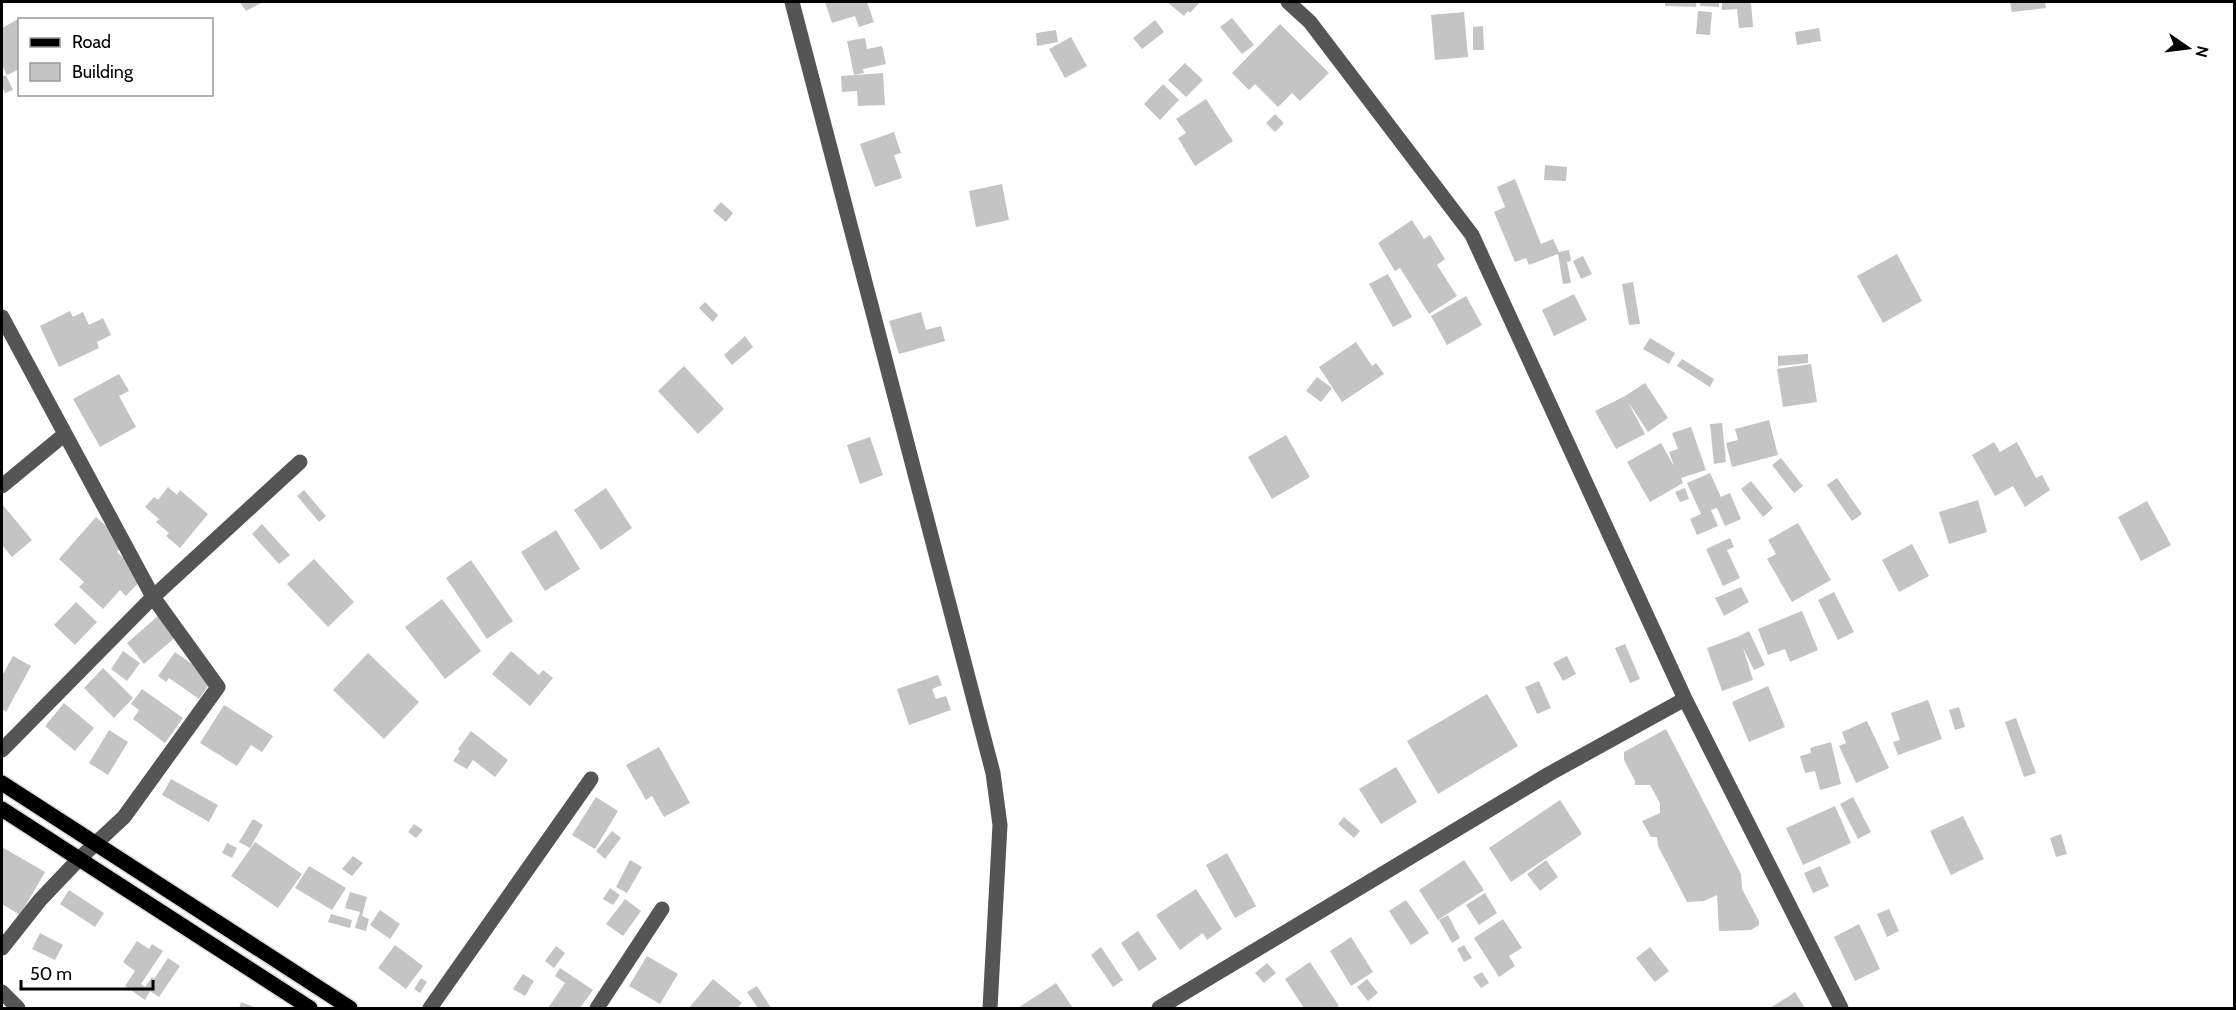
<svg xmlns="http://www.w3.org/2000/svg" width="2236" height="1010" viewBox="0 0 2236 1010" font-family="Cabin,sans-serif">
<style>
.building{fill:#c4c4c4}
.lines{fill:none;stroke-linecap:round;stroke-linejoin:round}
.major-casing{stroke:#dbdbdb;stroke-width:18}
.minor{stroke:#555;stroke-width:15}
.major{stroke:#000;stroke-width:15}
</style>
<rect width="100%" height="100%" fill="#fff"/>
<path class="building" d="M240 2H263L246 11Z
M825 2H867L874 22 859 27 855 16 832 23Z
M1167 2H1200L1190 13 1188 11 1184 16Z
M1665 2H1697L1696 7 1665 6Z
M1700 2H1719V7L1700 6Z
M1722 2H1751L1753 27 1739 28 1737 9 1722 10Z
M2010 2H2045L2046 8 2012 12Z
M1698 11 1712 12 1710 35 1696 34Z
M1464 12 1468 57 1435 60 1431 15Z
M20 18V69L7 75 2 65V28Z
M1232 18 1254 45 1242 54 1220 27Z
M1155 20 1164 32 1142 49 1133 38Z
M1280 24 1329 73 1300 101 1292 93 1278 107 1255 84 1249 90 1232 73Z
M1483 26 1484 50H1473V27Z
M1819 28 1821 41 1797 45 1795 32Z
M1056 30 1058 42 1037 46 1036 33Z
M1071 37 1087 66 1065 78 1049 49Z
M865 38 867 49 882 46 886 64 863 69 864 73 854 75 847 41Z
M1185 63 1203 80 1186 97 1168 80Z
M883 73 885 105 858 106 857 91 842 92 841 76Z
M6 75 13 90 5 93 2 86V77Z
M1163 84 1179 100 1160 120 1144 104Z
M1206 99 1233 141 1195 166 1178 138 1186 133 1176 119Z
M1275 114 1284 123 1275 132 1266 123Z
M894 132 901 153 894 155 902 178 875 187 860 144Z
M1545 165 1567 167 1566 181 1544 180Z
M1515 179 1541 244 1553 239 1559 252 1569 250 1571 261 1567 262 1571 283 1563 284 1558 254 1529 265 1526 258 1515 262 1494 212 1505 207 1497 187Z
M1002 184 1009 220 976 227 969 191Z
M721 202 733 213 726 222 713 211Z
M1412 220 1424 239 1430 235 1445 259 1437 265 1457 296 1429 314 1400 268 1395 271 1378 243Z
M1897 254 1922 301 1883 323 1857 276Z
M1583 256 1592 274 1581 279 1573 261Z
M1388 274 1412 317 1393 327 1369 284Z
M1633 282 1640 324 1629 325 1622 284Z
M1574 294 1587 320 1554 336 1542 310Z
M1466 296 1482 325 1447 345 1431 316Z
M705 302 718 315 713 322 699 308Z
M70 311 73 317 83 312 89 325 103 318 111 335 97 342 99 348 59 367 40 326Z
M921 312 926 330 941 326 945 341 899 354 889 321Z
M745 336 753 347 732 365 724 355Z
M1650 338 1675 353 1669 364 1643 349Z
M1356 342 1372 366 1376 363 1384 374 1342 402 1319 367Z
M1808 354V363L1778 366V356Z
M1682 359 1714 379 1710 387 1677 366Z
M1811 364 1817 402 1783 407 1777 369Z
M684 366 724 409 698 434 658 391Z
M119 374 129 391 119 396 136 427 100 447 73 399Z
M1317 377 1332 388 1321 402 1306 391Z
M1645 383 1668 418 1648 432 1628 402 1645 434 1616 449 1595 411 1625 396Z
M1769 420 1778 455 1732 467 1726 443 1738 440 1735 429Z
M1722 423 1726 462 1714 464 1710 424Z
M1691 427 1706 470 1681 478 1683 483 1650 502 1627 462 1661 443 1674 466 1669 452 1678 449 1672 433Z
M1286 435 1310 477 1272 499 1248 457Z
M870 437 883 475 860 484 847 445Z
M1994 442 2000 452 2017 442 2036 478 2042 475 2050 490 2025 507 2013 486 1995 496 1972 455Z
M1781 458 1803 486 1794 493 1772 465Z
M1710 473 1721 497 1730 493 1741 519 1725 526 1717 508 1711 510 1718 526 1697 535 1690 519 1701 514 1687 483Z
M1837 478 1862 514 1852 521 1827 485Z
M1751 481 1773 508 1763 517 1741 489Z
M168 487 177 495 180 490 208 514 180 548 166 536 169 533 156 522 159 519 145 507 154 497 158 500Z
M606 488 632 528 601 550 574 510Z
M1685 488 1689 499 1680 502 1675 492Z
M304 490 326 516 319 522 297 496Z
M1978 500 1987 532 1949 544 1939 512Z
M2147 501 2171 545 2141 561 2118 517Z
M2 504 32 540 12 557 2 545Z
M96 517 125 543 117 552 144 577 126 596 120 590 103 609 79 587 84 582 59 559Z
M1798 523 1831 580 1792 602 1767 559 1776 554 1768 540Z
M262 524 290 555 279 564 252 534Z
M556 530 580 569 545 591 521 552Z
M1730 538 1734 547 1727 550 1740 578 1723 586 1706 549Z
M1912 544 1929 576 1899 592 1882 560Z
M314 559 354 602 328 627 287 584Z
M471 560 513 621 487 639 446 578Z
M1741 587 1749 602 1724 616 1715 598Z
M1834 592 1854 632 1838 640 1818 600Z
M442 599 481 651 445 679 405 627Z
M76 602 97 622 75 645 54 625Z
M1802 611 1818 650 1790 662 1785 649 1768 655 1758 629Z
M159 615 177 636 144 664 127 643Z
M1749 631 1765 665 1754 670 1743 648 1753 680 1722 691 1707 648 1737 637Z
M1625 644 1640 679 1630 683 1615 648Z
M123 651 140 663 127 681 111 669Z
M511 651 539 675 543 670 553 678 530 706 492 674Z
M175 652 213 679 199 699 169 678 166 682 158 676Z
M368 653 419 702 384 739 333 690Z
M13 656 31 666 6 712 2 709V673L3 674Z
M1567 656 1576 674 1563 681 1553 663Z
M103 668 133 698 114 718 84 688Z
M938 675 942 685 932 689 936 699 946 696 951 710 909 725 897 689Z
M1539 681 1551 708 1537 714 1525 687Z
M1768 686 1785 727 1749 742 1732 702Z
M142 689 183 718 165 743 133 719 139 710 131 704Z
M1487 694 1518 746 1438 794 1407 741Z
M1928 700 1942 739 1898 755 1893 742 1900 740 1891 713Z
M64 703 94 728 75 751 45 726Z
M224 705 273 736 262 752 251 745 237 766 200 743Z
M1959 707 1965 727 1955 730 1949 710Z
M2016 718 2036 773 2024 777 2005 722Z
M1867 721 1889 768 1856 783 1839 746 1846 743 1842 732Z
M1666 729 1741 874 1742 889 1759 921V925L1751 930 1719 931 1717 895 1704 901 1687 902 1658 846 1657 837H1651L1642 821 1660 813V803L1650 785H1635V781L1624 760V752Z
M109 730 128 742 108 775 89 763Z
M471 731 508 760 495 777 473 760 467 769 453 761 460 751 458 749Z
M1831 742 1841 784 1820 790 1815 771 1805 773 1800 756 1811 753 1810 748Z
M659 747 690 803 664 817 652 796 646 800 626 765Z
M1396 767 1417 802 1381 824 1359 789Z
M171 779 218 805 209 822 162 795Z
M596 797 618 811 595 849 572 835Z
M1853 797 1871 832 1858 839 1840 804Z
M1560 800 1582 834 1511 882 1489 848Z
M1835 806 1851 843 1803 865 1786 828Z
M1963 816 1984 859 1951 875 1930 831Z
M1344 817 1360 831 1354 838 1338 824Z
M253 819 263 825 250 848 239 842Z
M414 824 423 830 416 838 408 832Z
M612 831 621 838 605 859 596 851Z
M2061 834 2067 854 2056 857 2050 838Z
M255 842 302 874 278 908 231 876Z
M227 843 237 848 232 858 222 853Z
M2 847 45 872 20 915 2 904Z
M1227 853 1256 906 1235 918 1206 865Z
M353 856 363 863 352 876 342 869Z
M630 860 642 867 627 893 616 887Z
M1464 860 1484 890 1438 920 1419 890Z
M1546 860 1558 877 1540 891 1527 874Z
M309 866 346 888 332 910 295 888Z
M1820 866 1829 886 1813 893 1804 873Z
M610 888 620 895 613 905 603 899Z
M1196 889 1222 929 1207 940 1203 933 1180 950 1156 915Z
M69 890 104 913 95 927 60 904Z
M350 892 367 897 362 916 369 919 366 931 355 928 360 912 345 908Z
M1485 893 1497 913 1479 925 1466 905Z
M625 899 641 911 623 936 606 924Z
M1406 900 1429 933 1411 945 1389 911Z
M1889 909 1899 931 1887 937 1877 914Z
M380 910 400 924 390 939 370 925Z
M331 914 352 920 350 928 328 922Z
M1448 915 1460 938 1452 943 1439 920Z
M1503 919 1522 948 1509 956 1515 966 1499 977 1474 938Z
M1859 924 1880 969 1855 981 1834 937Z
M1138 931 1157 959 1139 971 1121 943Z
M40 933 63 945 55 960 32 949Z
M1351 937 1373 972 1351 986 1330 951Z
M137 941 149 949 152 944 163 951 141 984 145 987 152 977 154 979 168 958 180 966 159 997 150 991 145 1000 125 986 135 971 123 962Z
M395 945 423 966 406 989 378 968Z
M1464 945 1472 958 1464 962 1457 949Z
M556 946 565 953 554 968 545 961Z
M1101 947 1123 980 1113 987 1091 955Z
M1650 947 1669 971 1655 982 1636 958Z
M647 956 678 974 660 1004 629 986Z
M1310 962 1339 1006 1335 1008H1304L1285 979Z
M1267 963 1276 973 1264 983 1255 973Z
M560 968 593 990 580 1008H548L565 983 555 976Z
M1482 972 1489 983 1481 988 1473 977Z
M523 974 534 981 525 996 513 989Z
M421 978 427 982 420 993 414 989Z
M713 979 742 1003 737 1008H689Z
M1367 979 1378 993 1368 1001 1357 987Z
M1056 983 1073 1008H1018Z
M757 986 771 1008H758L747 992Z
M1795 992 1805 1008H1770Z
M241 1002 257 1008H239Z"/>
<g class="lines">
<defs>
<path id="major" d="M2 783 350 1008
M2 809 310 1008"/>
</defs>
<use href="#major" class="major-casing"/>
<path class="minor" d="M792 2 993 773 1000 825 990 1008
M1288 2 1310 22 1472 235 1685 699 1841 1008
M2 317 153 597 218 687 124 817 79 859 40 900 2 948
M2 486 65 434
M2 750 153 597 300 462
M2 992 18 1008
M430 1008 591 779
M597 1008 662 909
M1159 1008 1549 774 1685 699"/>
<use href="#major" class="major"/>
</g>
<rect width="2236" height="1010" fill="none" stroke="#000000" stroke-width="6"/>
<rect x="18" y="18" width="195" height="78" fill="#ffffff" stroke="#999999" stroke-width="1.5"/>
<rect x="30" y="38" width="30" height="9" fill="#000000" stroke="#999999" stroke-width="1.5"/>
<text x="72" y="48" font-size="18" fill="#000000">Road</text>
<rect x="30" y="63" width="30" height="18" fill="#c4c4c4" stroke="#999999" stroke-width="1.5"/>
<text x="72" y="78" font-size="18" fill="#000000">Building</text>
<g transform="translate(2188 48) rotate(104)" stroke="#ffffff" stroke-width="4.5" paint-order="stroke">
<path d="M0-4.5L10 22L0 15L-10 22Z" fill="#000000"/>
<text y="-9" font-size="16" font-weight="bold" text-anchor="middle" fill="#000000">N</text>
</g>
<path d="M21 980v9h132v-9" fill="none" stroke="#000000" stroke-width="3"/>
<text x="30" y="980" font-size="18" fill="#000000" stroke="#ffffff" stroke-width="4.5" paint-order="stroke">50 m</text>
</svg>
